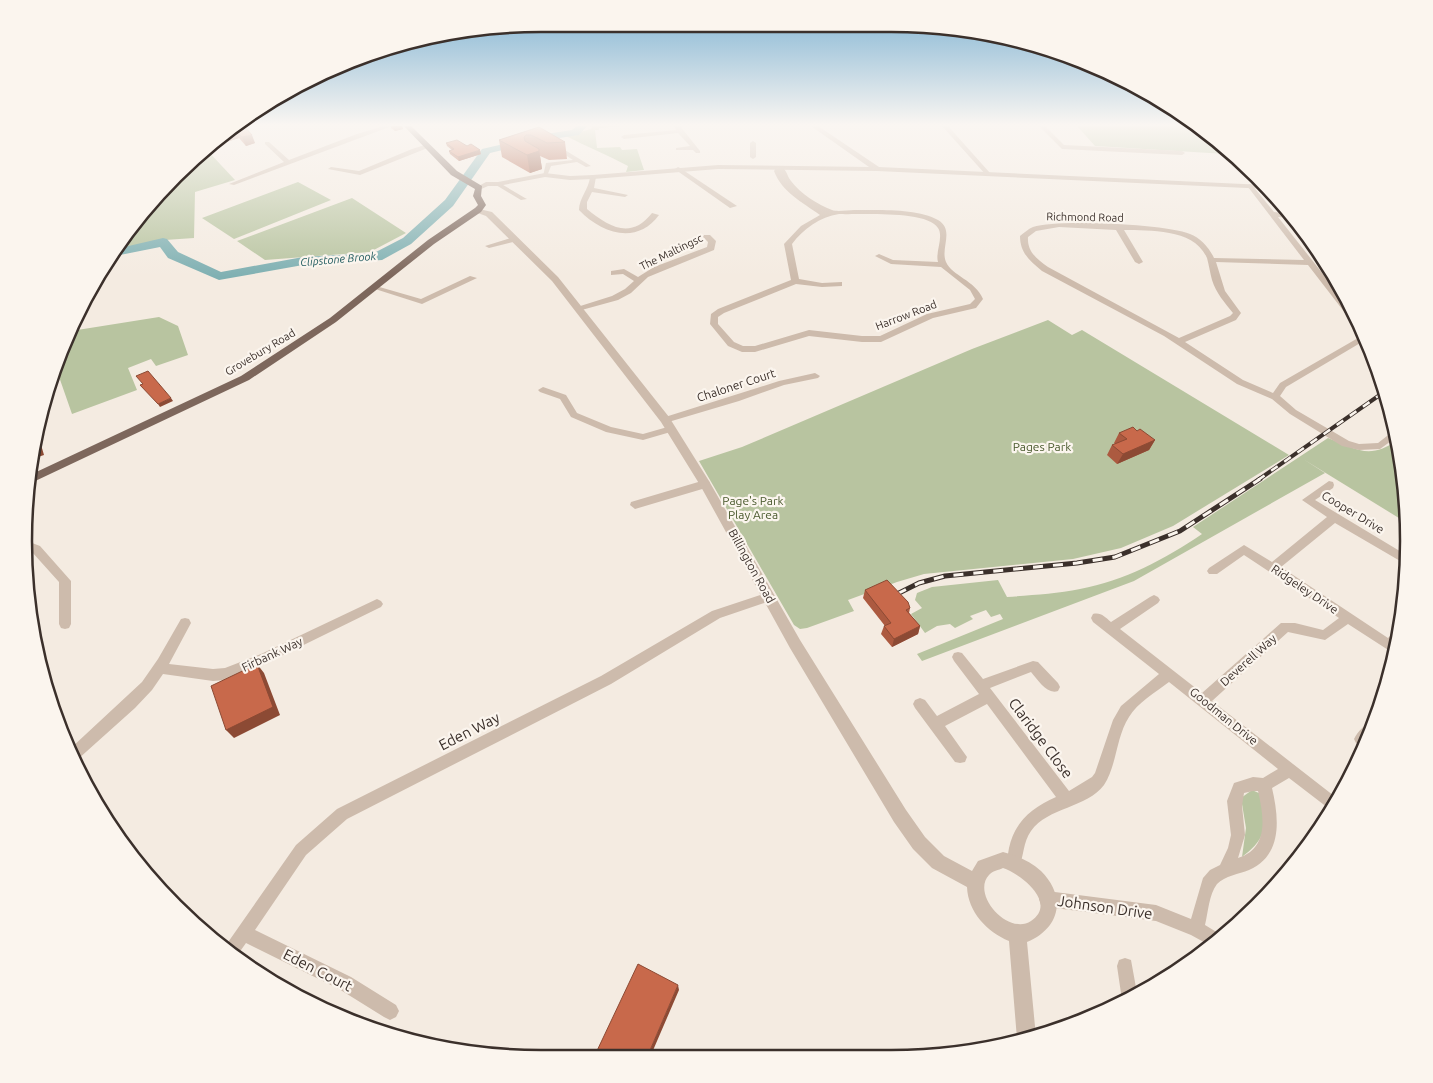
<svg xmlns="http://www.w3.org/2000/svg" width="1433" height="1083" viewBox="0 0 1433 1083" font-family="Ubuntu,sans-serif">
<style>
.green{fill:#b8c4a0}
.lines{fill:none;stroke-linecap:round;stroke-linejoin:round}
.river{fill:#7fb0b2;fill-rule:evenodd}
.minor{fill:#cdbbac;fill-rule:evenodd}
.tertiary{fill:#cdbbac;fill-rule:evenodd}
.primary{fill:#7d675c;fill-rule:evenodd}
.rail-far1-casing{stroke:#3b302b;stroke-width:4}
.rail-casing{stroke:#3b302b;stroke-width:5}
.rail-far1{stroke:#fbf5ee;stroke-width:2.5;stroke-dasharray:8;stroke-linecap:butt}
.rail{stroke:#fbf5ee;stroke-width:3;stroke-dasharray:10;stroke-linecap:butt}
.wall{fill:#ac5a40}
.shaded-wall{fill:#8c4a34}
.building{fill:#c8694b;stroke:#8c4a34}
.labels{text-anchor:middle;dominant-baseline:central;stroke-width:4.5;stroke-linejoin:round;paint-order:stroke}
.far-street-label{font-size:11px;fill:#3b302b;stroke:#fbf5ee}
.far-water-label{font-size:11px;font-style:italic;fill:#1f5a5e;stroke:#fbf5ee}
.street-label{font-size:12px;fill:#3b302b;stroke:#fbf5ee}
.park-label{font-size:12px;fill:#4a5a2e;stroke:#fbf5ee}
.near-street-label{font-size:15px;fill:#3b302b;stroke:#fbf5ee}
.rim{fill:none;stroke:#3b302b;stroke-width:2.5}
</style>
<rect width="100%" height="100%" fill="#f4ebe1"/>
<path class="green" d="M593 126H620L599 128V130H595L597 148 620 147 622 150 637 149 644 170 626 172 628 166C608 155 587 147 566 136L591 129Z
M1077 126H1199L1231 152 1226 154 1095 146Z
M206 149 235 180 195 192 194 238 165 240 119 250 152 200Z
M298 182 331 200 234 239 202 218Z
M352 198 406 233 370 252 265 260 237 241Z
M159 317 178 326 188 355 156 366 151 359 128 368 137 390 72 414 57 371 71 331Z
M1048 320 1072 335 1082 330 1289 455 1173 526 1121 548 1073 559 924 574 897 582 848 600 854 611 807 628 800 629 794 625 699 461 742 447 972 349Z
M1328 438C1358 450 1370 460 1399 439L1407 523 1303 459 1325 473 1134 581 922 661 917 654 1003 619 1000 614 991 617 986 610 970 616 973 619 955 628 950 624 937 626 925 633 911 614 922 608 915 600 917 593 932 587 998 580 1007 597C1031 595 1056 594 1080 589 1124 581 1165 559 1202 534L1193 527Z
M1252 790 1261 794C1264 826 1270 836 1242 857L1246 828 1241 798Z"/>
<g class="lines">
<path class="river" d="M577 126H587L579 135 546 140 490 153 453 206 411 244 382 260 303 265 219 280 168 258 160 247 115 256 120 248 163 238 167 239 178 252 221 272 303 257 374 253 403 238 445 200 482 149 546 134 572 130Z"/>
<path class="minor" d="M384 126H392L234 185 229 184 284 162 265 144V142H269L289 160 357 134Z
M674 126H680L700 151V153H696L693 150H676V148L690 146 678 133 624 139 621 137 624 135 676 130Z
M942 126H948L990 173V175H986Z
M1039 126H1045L1064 145 1182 151 1185 153 1182 155 1062 149Z
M753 141 756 143V157L753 159 750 157V143Z
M428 144 430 145V147L360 175 328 169 331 167 359 171 412 149Z
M555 144 591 166 586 167 577 162 551 166 547 176H543L546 163 573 160 553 147V145Z
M678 167 680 168 737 206 730 208 676 170 675 169Z
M777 167C787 166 786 175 791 181 800 193 818 205 832 210 837 212 848 210 854 210 878 210 917 208 938 220 955 230 940 248 946 262 952 276 975 280 983 299L976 308 933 318 881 342H862L809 336 755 352H742L728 346 710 324 711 314 718 309 791 280 784 244 801 226 820 215C802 202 782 192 774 171ZM839 214C859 215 927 210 938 228 944 237 935 252 938 262L893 260 879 254 875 256 891 264 941 267 970 290 975 299 970 304 927 314 880 336H862L809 330 755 346H743L734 342 718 324V317L724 313 796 284 822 287 842 286V282L822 283 799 279 792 244C803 229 820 217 839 214Z
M593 175 596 177 594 188 628 195 625 197 592 192 587 202V209C609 227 631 240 652 213L659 215C637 245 602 234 579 210 579 198 589 189 590 177Z
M498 182 525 198 527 199 521 200 496 185V183Z
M1250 184 1252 185 1274 212 1289 214 1292 218 1278 217 1353 312 1363 331H1359L1308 265 1216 262 1225 291 1241 313 1236 320 1185 342 1243 380 1273 393 1280 383 1365 334 1367 339 1286 387 1280 396 1296 410 1349 441 1359 444 1378 443 1396 429 1398 436 1380 449 1359 450 1342 446 1290 414 1272 399 1237 384 1164 336 1042 271C1030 261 1020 253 1020 236 1024 233 1028 229 1033 227 1057 219 1165 224 1190 234 1200 237 1210 249 1214 258L1304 260 1248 187V185ZM1059 227 1116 230 1135 262 1139 264 1143 262 1124 230C1150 231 1194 228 1207 258 1209 265 1210 273 1212 280 1216 293 1225 303 1233 313L1230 316 1179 338 1048 267C1037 259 1027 252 1028 237L1036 231Z
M704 235H710L716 241 714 250 648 277 631 293 618 300 578 311 574 308 612 296 625 289 634 281 623 274 611 275V271L624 269 638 277 654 267 707 247 708 242 703 237Z
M514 237H517V241L489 248 485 246Z
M470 276 477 278 422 304 372 288 376 286 421 299Z
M815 373 820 376 818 378 784 385 739 401 665 423 660 420 662 418 779 381Z
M543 387 566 395 577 413 611 427 643 434 671 426 676 429 674 431 643 440 606 432 571 417 560 399 540 392 538 390Z
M705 480 709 481 710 484 709 487 635 509 630 505 631 502Z
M1329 481 1333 482 1334 485 1333 488 1315 500 1408 556 1407 565 1335 523 1281 567 1388 638 1396 630 1401 629 1396 655 1348 624 1325 640 1288 632 1212 701 1338 799 1332 811 1289 778 1272 788C1279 818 1283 855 1249 870 1239 874 1225 876 1217 884 1209 894 1208 913 1205 925L1223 936 1211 946 1191 935 1156 921 1047 907 1041 905 1039 899 1041 893 1047 891 1156 905 1191 919 1203 878 1210 870 1220 865 1228 848 1231 835 1227 801 1234 783 1253 777 1263 778 1278 769 1169 682C1156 692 1137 703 1129 717 1116 737 1117 765 1104 785 1087 808 1048 807 1031 831 1023 842 1024 856 1019 867L1014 870 1009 867C1006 861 1008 855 1009 848 1015 821 1032 808 1056 797L987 704 945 726 967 757 965 762 960 763 955 762 915 708 913 704 915 700 920 698 925 700 937 716 979 694 954 661 952 657 954 653 958 652 962 653 983 679 1033 661 1038 662 1058 683 1060 687 1058 691C1047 695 1038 680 1031 672L990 688 1069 791 1092 777 1095 773 1113 720 1121 706 1159 674 1093 622 1091 618 1093 614C1101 612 1105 617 1111 622L1150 597 1154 595 1158 597 1160 600 1158 603 1120 629 1202 693 1281 623H1295L1323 630 1339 618 1244 555 1217 574H1209L1207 571 1209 568 1244 545 1272 562 1327 517 1302 500ZM1253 791H1258C1264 817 1269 848 1238 858L1245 835 1242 806 1244 793Z
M27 541 40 546 71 581V624L69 628 65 629 61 628 59 624V582L32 552 27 550Z
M769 592 773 594 775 597 773 600 720 618 611 684 347 819 306 855 255 930 351 977 396 1005 399 1011 396 1017 390 1020 384 1017 339 989 246 943 236 957 224 948 296 845 337 809 601 676 712 611Z
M377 599 381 601 383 604 381 607 269 662 226 680 213 681 163 674 152 690 135 708 77 760 71 748 142 682 158 659 181 619 185 618 189 619 191 623 169 664 213 669 225 668 261 654Z
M1374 720H1376L1370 739 1361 745 1356 743 1354 739C1358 731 1366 723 1374 720Z
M1125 958 1131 960 1137 993 1122 1000 1117 966 1119 960Z"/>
<path class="tertiary" d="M811 126H818L879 167 1265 185 1269 189 877 171 718 169 593 179 570 180 545 177 498 186H488L479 190 475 188 486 182H498L545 173 570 176 593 175 718 165 869 167Z
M475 208 492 212 558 277 669 417 709 481 800 640 906 810 925 837 944 856 972 871 978 861 1003 852C1017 856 1030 861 1041 871 1067 897 1060 928 1027 942L1036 1037 1018 1041 1017 1039 1009 941C987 932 968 912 967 887L932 868 913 849 894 822 790 648 700 485 661 422 552 281 486 216 475 212ZM1003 868C1021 874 1058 903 1031 921 1008 936 971 894 989 875 992 871 999 870 1003 868Z"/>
<path class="primary" d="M404 126H411L457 171 482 186 481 196 486 205 481 212 434 244 336 322 249 380 31 483 32 474 241 376 330 318 428 240 475 208 478 205 473 196 475 189 451 175Z"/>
<defs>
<path id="rail-far1" d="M1258 480 1384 392"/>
<path id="rail" d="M897 594 919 583 945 576 1077 563 1115 557 1180 531 1260 479"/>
</defs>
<use href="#rail-far1" class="rail-far1-casing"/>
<use href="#rail" class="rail-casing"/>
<use href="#rail-far1" class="rail-far1"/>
<use href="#rail" class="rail"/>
</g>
<path class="wall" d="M234 126 255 143 246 146 239 138 223 143 218 138 226 131Z
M391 126H402L403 129 395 131 391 128Z
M539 127 565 142 567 159 549 160 540 156 542 169 530 173 502 157 499 140Z
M446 143 481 154 459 161 450 154 449 151 452 150 447 146Z
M1137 431 1155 440 1149 450 1117 464 1107 455 1112 445 1115 444 1114 443 1119 433Z
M865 590 910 608 909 613 920 626 918 634 892 647 881 634 884 626H885L863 598Z"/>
<path class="shaded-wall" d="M393 126H402L403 129 395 131Z
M235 130 239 138 223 143 220 136 224 133Z
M252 135 255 143 246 146 242 137Z
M539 149 542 169 530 173 527 155Z
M480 150 481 154 459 161 458 157Z
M171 398 173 401 160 407 158 404Z
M37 431 44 455 32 459 35 437Z
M1155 440 1149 450 1117 464 1123 454Z
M920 626 918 634 892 647 894 639Z
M257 664 264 673 280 715 234 738 226 730Z
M678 985 679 990 651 1055H648Z"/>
<path class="building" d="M234 126H244L252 135 242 137 235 130 224 133Z
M539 127 565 142 547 143 531 135H526L524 137 525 141 539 149V151L527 155 499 140Z
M457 140 467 146 471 144 480 150 458 157 449 151 454 149 446 143Z
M148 371 171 398 158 404 140 385 143 384 136 376Z
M1133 427 1137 431 1140 429 1155 440 1123 454 1112 445 1127 439 1119 433Z
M35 437 38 449 33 450 34 440Z
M887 580 908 602 910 608 906 610 920 626 894 639 884 626 891 623 865 590Z
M257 664 273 707 226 730 211 686Z
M638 964 678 985 648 1055H595Z"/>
<linearGradient id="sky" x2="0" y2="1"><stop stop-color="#7eb2d2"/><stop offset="0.45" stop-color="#faf6f2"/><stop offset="1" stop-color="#faf6f2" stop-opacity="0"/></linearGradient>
<rect width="1433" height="277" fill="url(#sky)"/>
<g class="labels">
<g class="far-street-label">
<text transform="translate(1085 217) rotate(1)">Richmond Road</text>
<text transform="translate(671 252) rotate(-26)">The Maltingsc</text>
<text transform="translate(906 315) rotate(-21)">Harrow Road</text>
<text transform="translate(260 352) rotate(-31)">Grovebury Road</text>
</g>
<g class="far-water-label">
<text transform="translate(338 259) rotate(-5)">Clipstone Brook</text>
</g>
<g class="street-label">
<text transform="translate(736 385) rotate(-18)">Chaloner Court</text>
<text transform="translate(1353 512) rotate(31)">Cooper Drive</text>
<text transform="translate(752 566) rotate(61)">Billington Road</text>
<text transform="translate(1305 589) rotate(34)">Ridgeley Drive</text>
<text transform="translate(272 654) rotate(-25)">Firbank Way</text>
<text transform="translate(1248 660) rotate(-42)">Deverell Way</text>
<text transform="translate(1224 716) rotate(39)">Goodman Drive</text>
</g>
<g class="park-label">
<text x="1042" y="446">Pages Park</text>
<text x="753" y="500">Page's Park<tspan x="753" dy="14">Play Area</tspan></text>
</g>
<g class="near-street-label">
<text transform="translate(469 731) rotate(-27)">Eden Way</text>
<text transform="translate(1041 738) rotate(53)">Claridge Close</text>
<text transform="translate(1105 907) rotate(8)">Johnson Drive</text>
<text transform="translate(318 970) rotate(27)">Eden Court</text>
</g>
</g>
<path d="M0 0H1433V1083H0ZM541 32H891A509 509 0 0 1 1400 541V541A509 509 0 0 1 891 1050H541A509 509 0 0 1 32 541V541A509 509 0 0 1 541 32Z" fill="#fbf5ee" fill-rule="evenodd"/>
<path class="rim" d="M541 32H891A509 509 0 0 1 1400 541V541A509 509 0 0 1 891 1050H541A509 509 0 0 1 32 541V541A509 509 0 0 1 541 32Z"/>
</svg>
